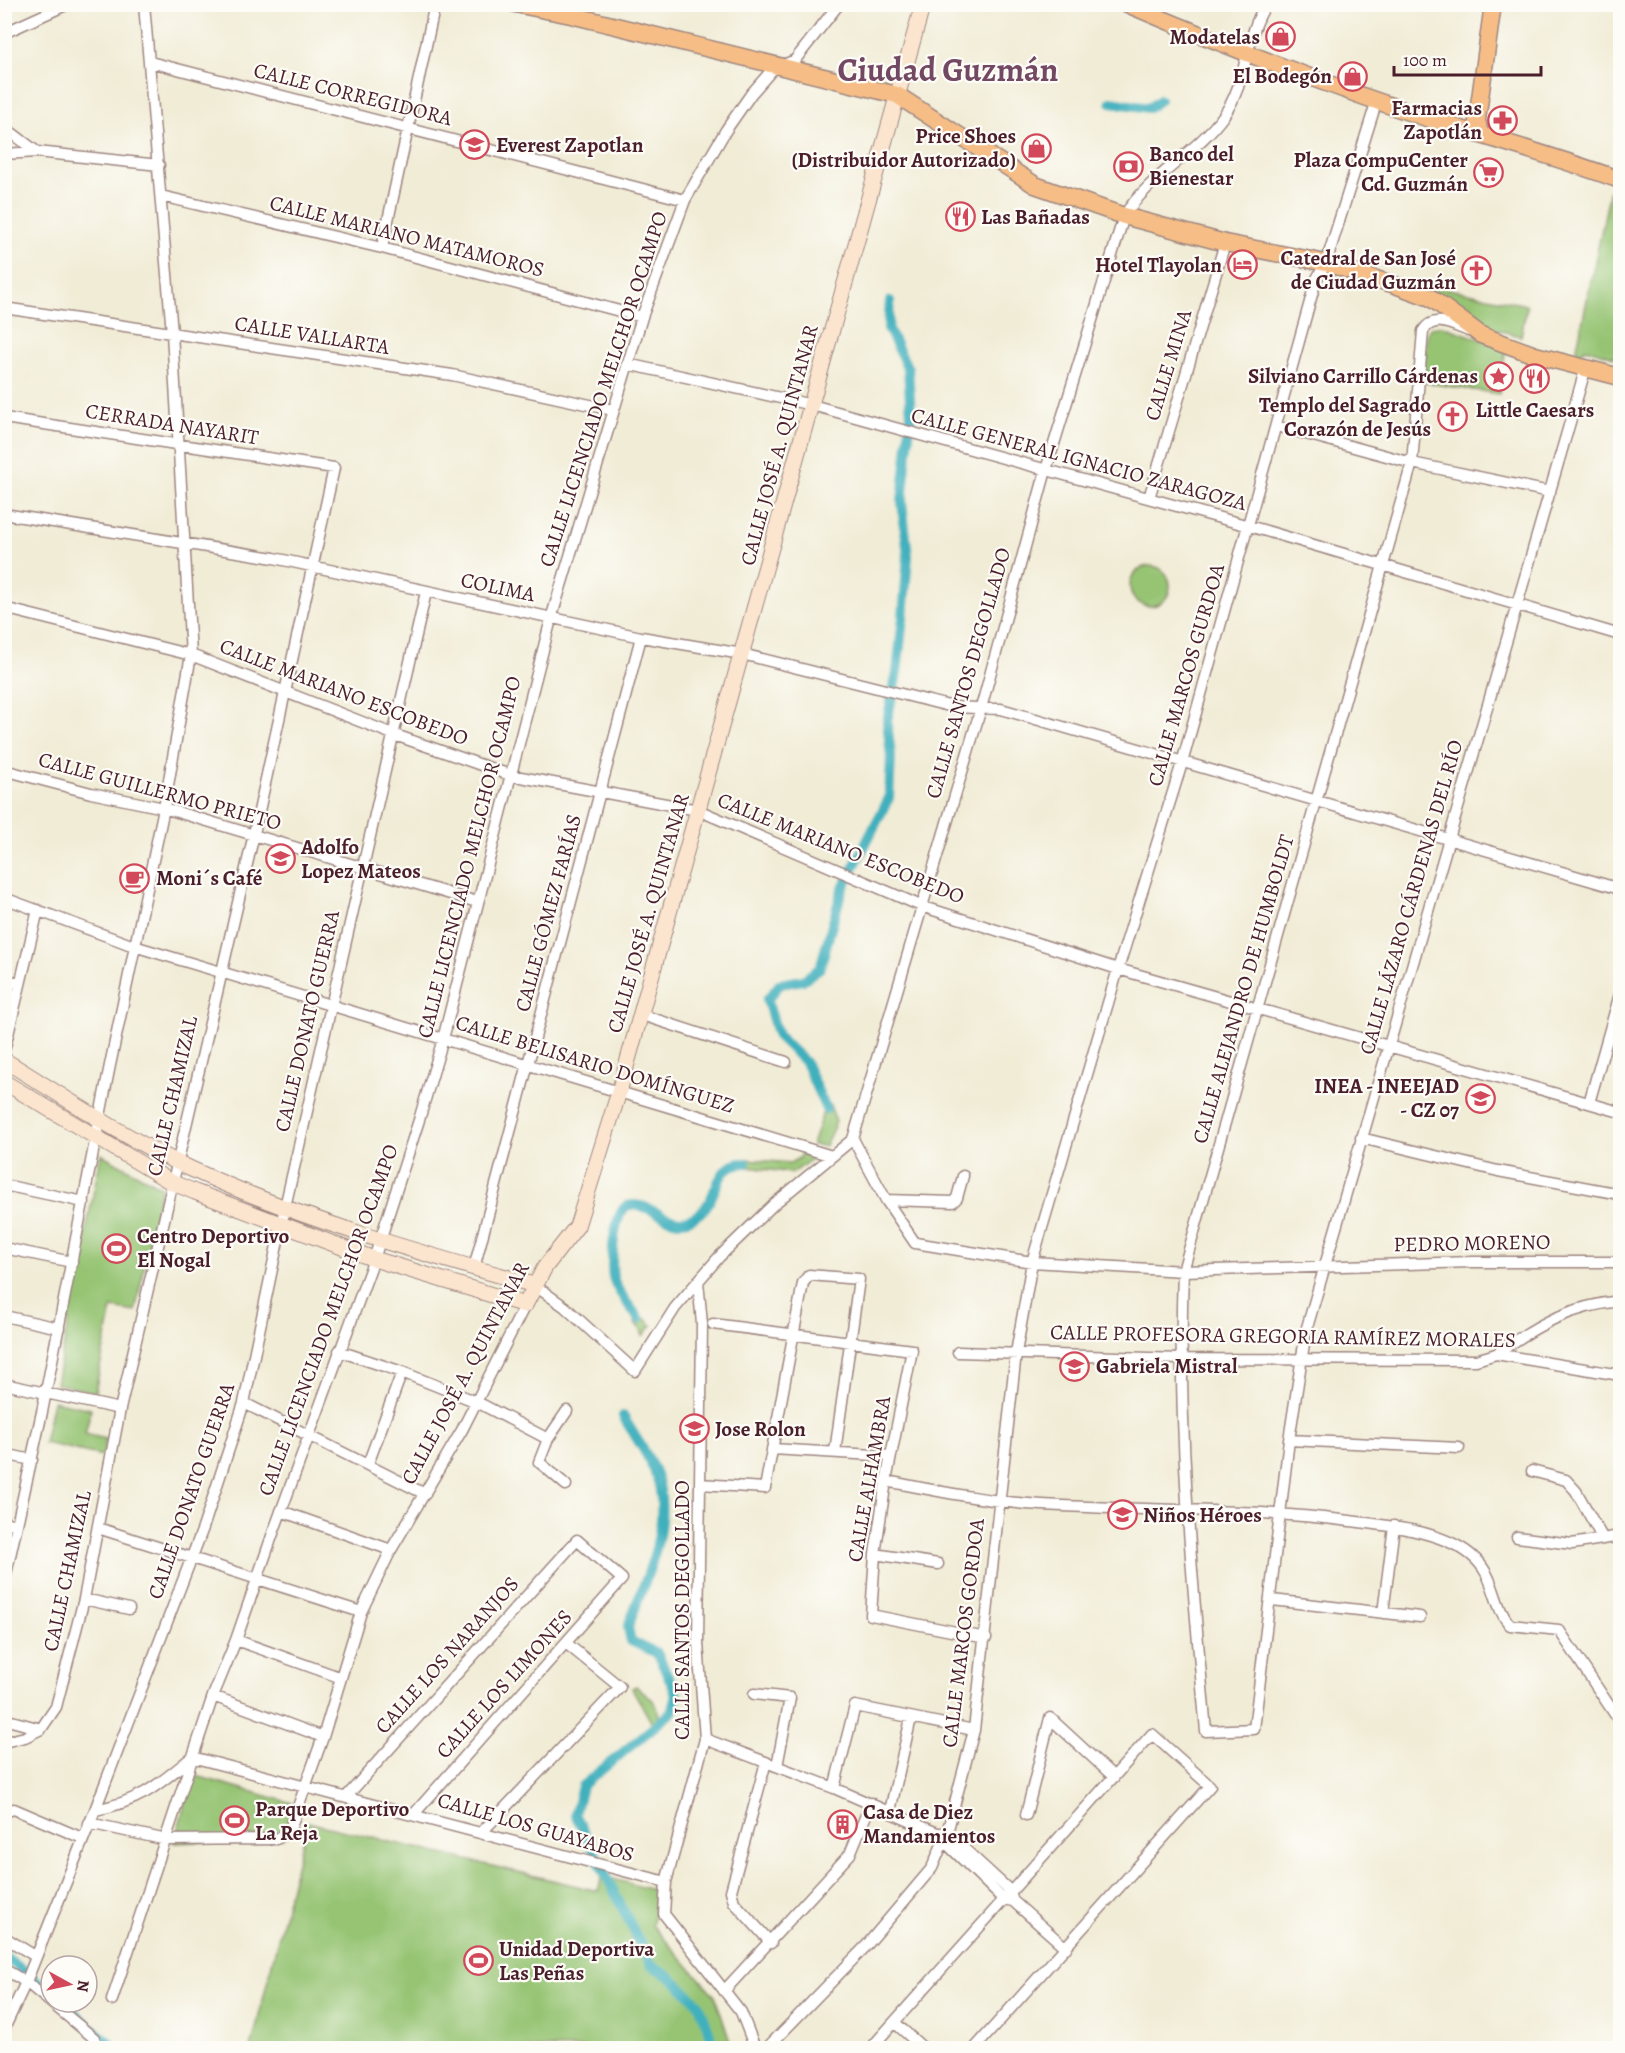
<svg xmlns="http://www.w3.org/2000/svg" width="1625" height="2053" viewBox="0 0 1625 2053" font-family="Alegreya,serif">
<style>
.green{fill:#96c473;stroke:#70724f;stroke-width:1.5}
.lines{fill:none;stroke-linecap:round;stroke-linejoin:round}
.canal{stroke:#41b0bd;stroke-width:10}
.street-casing{stroke:#9e8680;stroke-width:13}
.secondary-casing{stroke:#9e8680;stroke-width:17}
.primary-casing{stroke:#9e8680;stroke-width:19}
.street{stroke:#fff;stroke-width:10}
.secondary{stroke:#fbe5cf;stroke-width:15}
.primary{stroke:#f6be86;stroke-width:16}
.labels{text-anchor:middle;dominant-baseline:central;stroke-width:4.5;stroke-linejoin:round;paint-order:stroke}
.poi-label{font-size:21px;font-weight:bold;fill:#4a1f2b;stroke:#fdfcf7;text-anchor:start}
.street-label{font-size:21px;fill:#4a1f2b;stroke:#fdfcf7}
.town-label{font-size:33px;font-weight:bold;fill:#734862;stroke:#fdfcf7}
</style>
<rect width="100%" height="100%" fill="#fdfcf7"/>
<filter id="ink" filterUnits="userSpaceOnUse"><feTurbulence type="fractalNoise" baseFrequency=".0167" numOctaves="2"/><feDisplacementMap in="SourceGraphic" scale="12" xChannelSelector="R" yChannelSelector="G"/><feConvolveMatrix kernelMatrix="1 2 1 2 8 2 1 2 1" color-interpolation-filters="sRGB"/></filter>
<filter id="wash" filterUnits="userSpaceOnUse"><feTurbulence type="fractalNoise" baseFrequency=".008" numOctaves="4" result="noise"/><feDisplacementMap in="SourceGraphic" scale="24" xChannelSelector="R" yChannelSelector="G"/><feGaussianBlur stdDeviation="1.35" result="paint"/><feColorMatrix in="noise" values="0 0 0 0 0 0 0 0 0 0 0 0 0 0 0 0 0 1.4 0 .05"/><feComposite in="paint" operator="in"/></filter>
<g filter="url(#wash)">
<rect width="100%" height="100%" fill="#f1ecd6"/>
<path class="green" d="M1610 190 1620 193V359L1585 348 1575 357Z
M1420 283 1527 305 1521 336 1481 326Z
M1442 326 1506 348 1499 394 1422 382 1427 333 1431 327Z
M1130 586a20 20 0 1 1 40 0a20 20 0 1 1-40 0Z
M830 1105 836 1122 825 1146 812 1145 824 1109Z
M101 1154 161 1187 135 1312 112 1308 95 1392 56 1384Z
M801 1154 813 1158 793 1173 748 1167V1159L790 1163 799 1158Z
M642 1316 652 1325 643 1336 641 1330 635 1323Z
M53 1401 91 1409 85 1434 106 1439 103 1456 44 1443Z
M636 1686C651 1697 660 1703 659 1724L654 1727 632 1688Z
M193 1775 292 1803 283 1838 174 1843Z
M307 1822 598 1891 602 1876 660 1892 652 1925 715 1996 732 2048H251Z"/>
<g class="lines">
<path class="canal" d="M1111 102 1149 108 1160 100
M826 1109 805 1062 778 1036 767 1000 780 984 803 980 820 968 842 890 889 798 891 756 887 721 897 673 903 617 908 556 902 502 911 415 908 369 888 328 890 301
M639 1319C631 1307 618 1294 614 1280 609 1268 614 1210 627 1206 652 1198 671 1237 700 1213 720 1197 713 1163 746 1163
M623 1416C636 1439 656 1464 660 1490 668 1537 643 1584 628 1627L631 1641 657 1653 677 1695 672 1712 582 1786 575 1814 651 1965 672 1978 699 2004 715 2048
M4 1956 51 1992
M62 2002 115 2048"/>
</g>
</g>
<g filter="url(#ink)">
<g class="lines">
<defs>
<path id="street" d="M4 33 68 4
M150 62 685 200
M4 127 37 152
M4 154 37 152 159 165
M161 196 382 248 642 317
M382 248 435 4
M4 308 452 375 613 410
M1469 331C1454 326 1434 313 1423 331L1412 463 1183 1271C1177 1425 1192 1578 1206 1731L1254 1729 1289 1440 1306 1331 1586 367
M627 364 812 405 1249 526 1620 635
M4 418 334 468 254 834 120 1409 84 1599 56 1707 41 1729 25 1737 4 1742
M1277 426 1412 463 1550 492
M1149 498 1225 243
M4 514 274 558 641 637 742 654 953 707 1001 709 1620 889
M4 608 191 655 395 735 510 775 698 810 921 906 1118 969 1620 1112
M4 770 91 793 164 808 477 902
M4 898 134 946 832 1156
M4 978 19 984
M642 1015 786 1062
M4 1051 38 910
M1589 1103 1620 994
M1361 1138 1498 1171 1620 1194
M853 1139 886 1200 915 1243 1032 1262 1183 1271 1472 1262H1620
M4 1185 84 1202
M886 1200 953 1202 957 1198 963 1176
M4 1248 72 1262
M474 1268 641 637
M698 1281 702 1324 698 1643 705 1739 666 1882 664 1914 741 2012 755 2048
M534 1285 565 1307 635 1371 675 1308 719 1257 774 1204 853 1139 981 708 1046 470 1124 216C1150 175 1196 154 1224 115 1248 81 1244 39 1266 4
M4 1316 59 1328
M713 1324 912 1350 886 1481 875 1554 871 1615 986 1638
M339 1351 402 1372 477 1402 548 1439
M958 1352 1180 1359 1476 1360 1496 1354 1620 1375
M1496 1354C1537 1325 1570 1306 1620 1301
M4 1384 120 1409
M244 1403 425 1494
M1289 1440 1459 1448
M772 1449 891 1456
M4 1454 32 1460
M368 1464 402 1372
M1532 1471 1566 1480 1576 1491 1603 1539
M886 1481C938 1491 990 1502 1042 1505 1145 1511 1248 1508 1350 1521 1386 1525 1442 1531 1471 1555 1497 1576 1492 1605 1510 1625L1559 1630 1620 1722
M700 1484 765 1488 803 1283 809 1275 859 1279 835 1452
M566 1485 539 1462 548 1439 567 1411
M281 1511 391 1550
M4 1522 17 1525
M98 1528 361 1612
M1517 1537 1572 1544 1620 1536
M875 1554 938 1564
M4 1583 42 1412 109 1070 164 808 191 655 172 333 144 4
M84 1599 129 1609
M1272 1600 1420 1617
M1383 1613 1394 1526
M236 1640 339 1677
M754 1694 790 1698 777 1766
M213 1696 323 1737
M4 1719 41 1729
M705 1739 834 1788 937 1833H947L1010 1891 1013 1901
M192 1757 666 1882
M766 1762 731 1891 734 1902 771 1943
M834 1788 855 1706 974 1730
M347 1796 577 1540 622 1579 414 1814
M95 1810C141 1801 157 1786 192 1757
M890 1811 911 1718
M4 1812 14 1809 82 1838
M1026 1815 1050 1718 1114 1777
M89 1823 167 1840 276 1839 289 1832 323 1737 361 1612 391 1550 462 1430 525 1305
M481 1833 620 1687 567 1644
M941 1838 1003 1899 1013 1901 1066 1948
M4 1937 35 1956
M4 1969 26 1982 94 2038 97 2048
M724 1991 850 1854 871 1803
M112 2000 213 1696 236 1640 272 1536 374 1259 419 1120 443 1039 551 619 642 317 685 200 726 130 751 94 772 70 795 60 839 4
M894 2022 923 2048
M4 2029 26 1982 95 1810 203 1528 244 1403 285 1207 426 592
M767 2048 866 1946 932 1868 947 1833 974 1730 1016 1353 1032 1262 1118 969 1182 763 1316 280 1326 263 1377 100
M871 2048 1152 1734 1210 1786 975 2048"/>
<path id="secondary" d="M4 1060C64 1097 125 1138 189 1168 299 1219 417 1252 534 1285
M4 1082 171 1182 195 1192 374 1259 525 1305 545 1267 577 1226 619 1092 923 4"/>
<path id="primary" d="M515 4 571 15 897 95 1035 185 1124 216 1225 243 1326 263 1398 286 1431 298 1481 335 1535 355 1620 377
M1127 4C1237 51 1350 94 1464 130 1517 146 1569 161 1620 180
M1480 134 1477 120 1493 4"/>
</defs>
<use href="#street" class="street-casing"/>
<use href="#secondary" class="secondary-casing"/>
<use href="#primary" class="primary-casing"/>
<use href="#street" class="street"/>
<use href="#secondary" class="secondary"/>
<use href="#primary" class="primary"/>
</g>
</g>
<defs>
<symbol id="shop-ring" viewBox="-11 -11 22 22"><circle r="9.5" fill="#fdfcf7" stroke="#d1495b" stroke-width="1.5"/><path d="M-5-2.5h2.3a2.7 3.5 0 0 1 5.4 0H5L5.5 6h-11ZM-1.5-2.5h3a1.5 2.3 0 0 0-3 0Z" fill="#d1495b"/></symbol>
<symbol id="pharmacy-ring" viewBox="-11 -11 22 22"><circle r="9.5" fill="#fdfcf7" stroke="#d1495b" stroke-width="1.5"/><path d="M-2-6h4v4h4v4h-4v4h-4v-4h-4v-4h4Z" fill="#d1495b"/></symbol>
<symbol id="school-ring" viewBox="-11 -11 22 22"><circle r="9.5" fill="#fdfcf7" stroke="#d1495b" stroke-width="1.5"/><path d="M0-5L7-2L0 1L-7-2ZM-4 1L0 2.5L4 1V4Q0 6-4 4Z" fill="#d1495b"/></symbol>
<symbol id="bank-ring" viewBox="-11 -11 22 22"><circle r="9.5" fill="#fdfcf7" stroke="#d1495b" stroke-width="1.5"/><path d="M-6-4H6V4H-6ZM0-2.3a2.3 2.3 0 1 0 0 4.6a2.3 2.3 0 1 0 0-4.6Z" fill="#d1495b"/></symbol>
<symbol id="supermarket-ring" viewBox="-11 -11 22 22"><circle r="9.5" fill="#fdfcf7" stroke="#d1495b" stroke-width="1.5"/><path d="M-6-5.5h2.5l.6 2H6L4.5 2H-2.5L-4.4-4H-6ZM-1.5 3.2a1.3 1.3 0 1 0 .1 0ZM3 3.2a1.3 1.3 0 1 0 .1 0Z" fill="#d1495b"/></symbol>
<symbol id="restaurant-ring" viewBox="-11 -11 22 22"><circle r="9.5" fill="#fdfcf7" stroke="#d1495b" stroke-width="1.5"/><path d="M-5-6h1v4h1v-4h1v4h1v-4h1v5L-1.5 .5V6h-2V.5L-5-1ZM5-6V6H3V1.5H1.5Q1.5-4 5-6Z" fill="#d1495b"/></symbol>
<symbol id="hotel-ring" viewBox="-11 -11 22 22"><circle r="9.5" fill="#fdfcf7" stroke="#d1495b" stroke-width="1.5"/><path d="M-6-4.5h1.5V1H6V5H4.5V3h-9V5H-6ZM-4 0a1.8 1.8 0 1 1 3.6 0ZM.5 0V-2.5h3Q6-2.5 6 0Z" fill="#d1495b"/></symbol>
<symbol id="church-ring" viewBox="-11 -11 22 22"><circle r="9.5" fill="#fdfcf7" stroke="#d1495b" stroke-width="1.5"/><path d="M-1.2-6h2.4v3.5h3.3v2.4h-3.3V6h-2.4V-.1h-3.3v-2.4h3.3Z" fill="#d1495b"/></symbol>
<symbol id="sight-ring" viewBox="-11 -11 22 22"><circle r="9.5" fill="#fdfcf7" stroke="#d1495b" stroke-width="1.5"/><path d="M0-6L1.8-2.2L6-1.7L2.9 1.2L3.7 5.4L0 3.3L-3.7 5.4L-2.9 1.2L-6-1.7L-1.8-2.2Z" fill="#d1495b"/></symbol>
<symbol id="cafe-ring" viewBox="-11 -11 22 22"><circle r="9.5" fill="#fdfcf7" stroke="#d1495b" stroke-width="1.5"/><path d="M-5.5-4.5H6V0H3Q3 3.5 0 3.5H-2.5Q-5.5 3.5-5.5 0ZM3-3.2v2h1.7v-2ZM-6 4.5H4V6H-6Z" fill="#d1495b"/></symbol>
<symbol id="stadium-ring" viewBox="-11 -11 22 22"><circle r="9.5" fill="#fdfcf7" stroke="#d1495b" stroke-width="1.5"/><path d="M0-5a6.5 5 0 1 0 0 10a6.5 5 0 1 0 0-10ZM-3.5-1.8h7v3.6h-7Z" fill="#d1495b"/></symbol>
<symbol id="building-ring" viewBox="-11 -11 22 22"><circle r="9.5" fill="#fdfcf7" stroke="#d1495b" stroke-width="1.5"/><path d="M-4-6H4V6H1V3H-1V6H-4ZM-2.5-4.3h1.7v1.8h-1.7ZM.8-4.3h1.7v1.8H.8ZM-2.5-1h1.7V.8h-1.7ZM.8-1h1.7V.8H.8Z" fill="#d1495b"/></symbol>
</defs>
<g fill-rule="evenodd">
<use href="#shop-ring" x="1264" y="20" width="33" height="33"/>
<use href="#shop-ring" x="1336" y="60" width="33" height="33"/>
<use href="#pharmacy-ring" x="1486" y="104" width="33" height="33"/>
<use href="#school-ring" x="458" y="128" width="33" height="33"/>
<use href="#shop-ring" x="1020" y="132" width="33" height="33"/>
<use href="#bank-ring" x="1112" y="150" width="33" height="33"/>
<use href="#supermarket-ring" x="1472" y="156" width="33" height="33"/>
<use href="#restaurant-ring" x="944" y="200" width="33" height="33"/>
<use href="#hotel-ring" x="1226" y="248" width="33" height="33"/>
<use href="#church-ring" x="1460" y="254" width="33" height="33"/>
<use href="#sight-ring" x="1482" y="360" width="33" height="33"/>
<use href="#restaurant-ring" x="1518" y="362" width="33" height="33"/>
<use href="#church-ring" x="1436" y="400" width="33" height="33"/>
<use href="#school-ring" x="264" y="842" width="33" height="33"/>
<use href="#cafe-ring" x="118" y="862" width="33" height="33"/>
<use href="#school-ring" x="1464" y="1082" width="33" height="33"/>
<use href="#stadium-ring" x="100" y="1232" width="33" height="33"/>
<use href="#school-ring" x="1058" y="1350" width="33" height="33"/>
<use href="#school-ring" x="678" y="1412" width="33" height="33"/>
<use href="#school-ring" x="1106" y="1498" width="33" height="33"/>
<use href="#stadium-ring" x="218" y="1804" width="33" height="33"/>
<use href="#building-ring" x="826" y="1808" width="33" height="33"/>
<use href="#stadium-ring" x="462" y="1944" width="33" height="33"/>
</g>
<g class="labels">
<g class="poi-label">
<text x="1260" y="37" text-anchor="end">Modatelas</text>
<text x="1332" y="76" text-anchor="end">El Bodegón</text>
<text x="1482" y="108" text-anchor="end">Farmacias<tspan x="1482" dy="24">Zapotlán</tspan></text>
<text x="1016" y="136" text-anchor="end">Price Shoes<tspan x="1016" dy="24">(Distribuidor Autorizado)</tspan></text>
<text x="496" y="145">Everest Zapotlan</text>
<text x="1149" y="154">Banco del<tspan x="1149" dy="24">Bienestar</tspan></text>
<text x="1468" y="160" text-anchor="end">Plaza CompuCenter<tspan x="1468" dy="24">Cd. Guzmán</tspan></text>
<text x="981" y="217">Las Bañadas</text>
<text x="1456" y="258" text-anchor="end">Catedral de San José<tspan x="1456" dy="24">de Ciudad Guzmán</tspan></text>
<text x="1222" y="265" text-anchor="end">Hotel Tlayolan</text>
<text x="1478" y="376" text-anchor="end">Silviano Carrillo Cárdenas</text>
<text x="1431" y="405" text-anchor="end">Templo del Sagrado<tspan x="1431" dy="24">Corazón de Jesús</tspan></text>
<text x="1535" y="410" text-anchor="middle">Little Caesars</text>
<text x="301" y="847">Adolfo<tspan x="301" dy="24">Lopez Mateos</tspan></text>
<text x="156" y="878">Moni´s Café</text>
<text x="1459" y="1086" text-anchor="end">INEA - INEEJAD<tspan x="1459" dy="24">- CZ 07</tspan></text>
<text x="137" y="1236">Centro Deportivo<tspan x="137" dy="24">El Nogal</tspan></text>
<text x="1096" y="1366">Gabriela Mistral</text>
<text x="715" y="1429">Jose Rolon</text>
<text x="1143" y="1515">Niños Héroes</text>
<text x="255" y="1809">Parque Deportivo<tspan x="255" dy="24">La Reja</tspan></text>
<text x="863" y="1812">Casa de Diez<tspan x="863" dy="24">Mandamientos</tspan></text>
<text x="499" y="1949">Unidad Deportiva<tspan x="499" dy="24">Las Peñas</tspan></text>
</g>
<g class="street-label">
<text transform="translate(353 94) rotate(14)">CALLE CORREGIDORA</text>
<text transform="translate(407 236) rotate(14)">CALLE MARIANO MATAMOROS</text>
<text transform="translate(312 335) rotate(9)">CALLE VALLARTA</text>
<text transform="translate(1168 365) rotate(-73)">CALLE MINA</text>
<text transform="translate(603 389) rotate(-72)">CALLE LICENCIADO MELCHOR OCAMPO</text>
<text transform="translate(172 424) rotate(9)">CERRADA NAYARIT</text>
<text transform="translate(779 445) rotate(-75)">CALLE JOSÉ A. QUINTANAR</text>
<text transform="translate(1079 459) rotate(15)">CALLE GENERAL IGNACIO ZARAGOZA</text>
<text transform="translate(498 587) rotate(12)">COLIMA</text>
<text transform="translate(968 673) rotate(-74)">CALLE SANTOS DEGOLLADO</text>
<text transform="translate(1186 675) rotate(-74)">CALLE MARCOS GURDOA</text>
<text transform="translate(344 692) rotate(21)">CALLE MARIANO ESCOBEDO</text>
<text transform="translate(160 791) rotate(15)">CALLE GUILLERMO PRIETO</text>
<text transform="translate(841 848) rotate(22)">CALLE MARIANO ESCOBEDO</text>
<text transform="translate(469 857) rotate(-76)">CALLE LICENCIADO MELCHOR OCAMPO</text>
<text transform="translate(1411 897) rotate(-74)">CALLE LÁZARO CÁRDENAS DEL RÍO</text>
<text transform="translate(548 913) rotate(-75)">CALLE GÓMEZ FARÍAS</text>
<text transform="translate(648 913) rotate(-74)">CALLE JOSÉ A. QUINTANAR</text>
<text transform="translate(1243 989) rotate(-74)">CALLE ALEJANDRO DE HUMBOLDT</text>
<text transform="translate(307 1021) rotate(-77)">CALLE DONATO GUERRA</text>
<text transform="translate(595 1064) rotate(17)">CALLE BELISARIO DOMÍNGUEZ</text>
<text transform="translate(172 1096) rotate(-77)">CALLE CHAMIZAL</text>
<text transform="translate(1472 1243) rotate(-1)">PEDRO MORENO</text>
<text transform="translate(328 1320) rotate(-70)">CALLE LICENCIADO MELCHOR OCAMPO</text>
<text transform="translate(1283 1336) rotate(1)">CALLE PROFESORA GREGORIA RAMÍREZ MORALES</text>
<text transform="translate(465 1373) rotate(-62)">CALLE JOSÉ A. QUINTANAR</text>
<text transform="translate(869 1479) rotate(-80)">CALLE ALHAMBRA</text>
<text transform="translate(191 1491) rotate(-71)">CALLE DONATO GUERRA</text>
<text transform="translate(67 1571) rotate(-78)">CALLE CHAMIZAL</text>
<text transform="translate(682 1610) rotate(-90)">CALLE SANTOS DEGOLLADO</text>
<text transform="translate(963 1633) rotate(-83)">CALLE MARCOS GORDOA</text>
<text transform="translate(447 1655) rotate(-48)">CALLE LOS NARANJOS</text>
<text transform="translate(504 1684) rotate(-48)">CALLE LOS LIMONES</text>
<text transform="translate(536 1827) rotate(16)">CALLE LOS GUAYABOS</text>
</g>
<g class="town-label">
<text x="948" y="69">Ciudad Guzmán</text>
</g>
</g>
<rect width="1625" height="2053" fill="none" stroke="#fdfcf7" stroke-width="24"/>
<g transform="translate(69 1984) rotate(98)"><circle r="28" fill="#fdfcf7" stroke="#b5a4a5" stroke-width="1.5"/>
<path d="M0-4.5L10 22L0 15L-10 22Z" fill="#d1495b"/>
<text y="-9" font-size="16" font-weight="bold" text-anchor="middle" fill="#4a1f2b">N</text>
</g>
<path d="M1394 66v9h147v-9" fill="none" stroke="#4a1f2b" stroke-width="3"/>
<text x="1403" y="66" font-size="18" fill="#4a1f2b" stroke="#fdfcf7" stroke-width="4.5" paint-order="stroke">100 m</text>
</svg>
